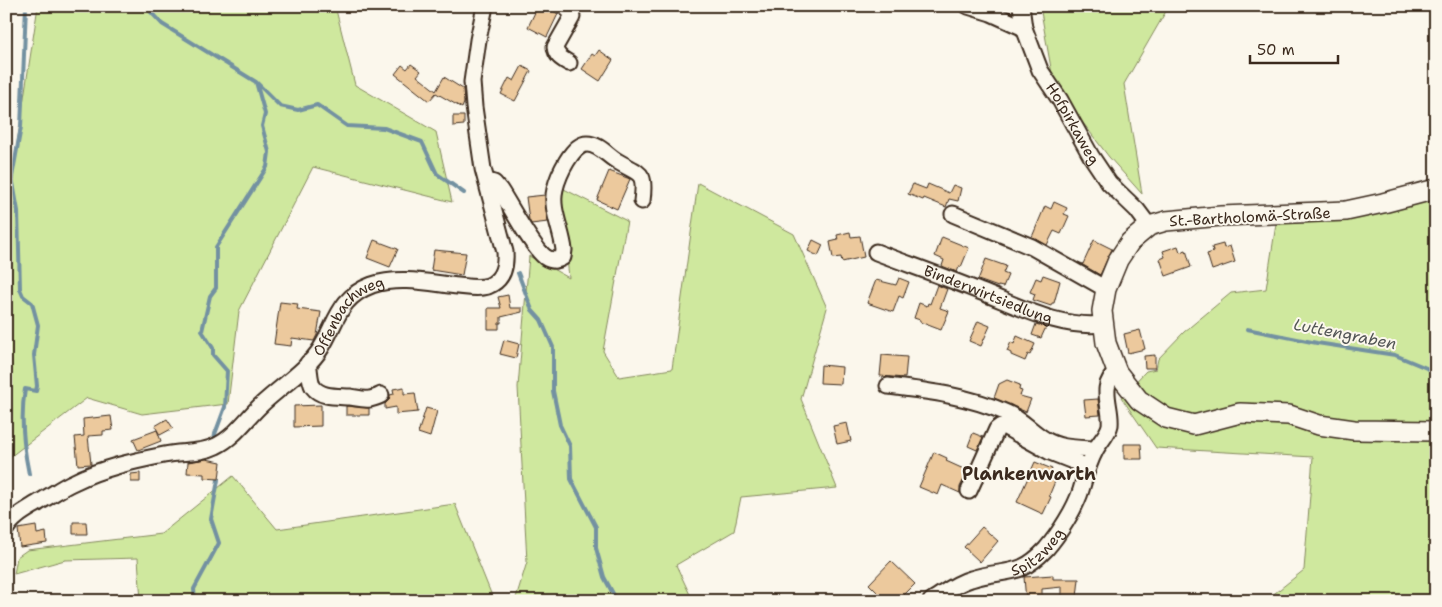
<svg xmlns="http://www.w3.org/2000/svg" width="1442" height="607" viewBox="0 0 1442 607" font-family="'Shantell Sans',sans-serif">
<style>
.green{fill:#cfe89e;stroke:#85895e}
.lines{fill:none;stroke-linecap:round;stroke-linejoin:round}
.stream{stroke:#7391a1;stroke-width:4}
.building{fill:#ecc99d;stroke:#3b2a1e}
.minor-casing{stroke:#3b2a1e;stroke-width:19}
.major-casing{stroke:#3b2a1e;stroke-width:22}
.minor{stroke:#fbf7ec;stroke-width:15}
.major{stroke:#fbf7ec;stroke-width:19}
.labels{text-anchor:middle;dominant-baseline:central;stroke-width:4;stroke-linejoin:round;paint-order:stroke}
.street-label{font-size:15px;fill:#3b2a1e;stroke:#fbf7ec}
.water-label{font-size:16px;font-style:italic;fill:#525555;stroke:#fbf7ec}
.quarter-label{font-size:18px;font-weight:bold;fill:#3b2a1e;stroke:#fbf7ec}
</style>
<rect width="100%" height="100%" fill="#fbf7ec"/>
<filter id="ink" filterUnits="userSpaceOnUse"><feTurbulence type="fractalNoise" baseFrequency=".02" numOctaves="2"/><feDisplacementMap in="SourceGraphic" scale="10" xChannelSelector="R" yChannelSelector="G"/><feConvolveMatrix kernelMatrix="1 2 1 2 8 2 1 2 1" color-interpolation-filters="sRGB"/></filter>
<g filter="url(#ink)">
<path class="green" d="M38 6H335L355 85 436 132 452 202 313 167 239 311 228 404 142 414 87 398 6 460V335L9 303 6 293V206L8 202Z
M1040 6H1169L1124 84 1142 194 1109 157 1054 85Z
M698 183 794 234 827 308 801 399 837 488 741 497 734 531 676 565 693 601H515L527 562 518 387 529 256 569 278 560 187 627 221 603 351 619 377 672 369Z
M1436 196V601H1265L1304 570 1313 457 1156 448 1121 397 1146 371 1156 369 1158 359 1184 332 1231 293 1266 289 1276 224 1314 219Z
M233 476 277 529 455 504 494 601H141L138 558 65 560 14 574 17 557 27 550 161 534Z"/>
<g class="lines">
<path class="stream" d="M26 6 21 127 12 177 18 211 20 289 23 296 32 303 38 325 34 355 37 386 36 391 25 389C20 418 23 445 29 474
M145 6 162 24 256 82 280 106 298 110 317 105 347 126 384 128 422 142 437 174 464 193
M518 273 532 310 541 320 553 347V391L560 425 570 446 571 479 596 527V548L604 577 617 601
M1247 329 1317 343 1395 355 1436 372
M214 441 215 434 225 407 227 371 213 355V348L202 331 210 296 216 288V247L267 167 269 152 262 126 265 114 256 82
M195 601 194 589 219 543 211 519 218 480 217 476"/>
</g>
<path class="building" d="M538 6H545L558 14 547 37 528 27Z
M599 50 613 60 600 81 582 69 592 54 595 56Z
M411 64 421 71 417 76 436 91 444 77 463 89 464 103 462 108 436 93 429 101 395 74 402 65 407 69Z
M522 66 531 71 515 101 501 94 509 78 514 81Z
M453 116H464V125L453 126Z
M609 171 630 179 617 209 597 200Z
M913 184 926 189 928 184 949 193 953 185 961 188 958 201 949 199 946 207 924 198 923 200 908 194Z
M545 195 548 222 531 224 529 220 526 197Z
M1054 202 1067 208 1064 214 1069 216 1061 234 1054 231 1047 245 1032 237 1045 206 1051 209Z
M850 232 851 237 860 236 864 257 842 262 841 257 833 258 830 242 838 240 837 235Z
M942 237 969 248 961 267H959L957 272 942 266 944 260 935 256Z
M374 240 398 249 390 267 367 258Z
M813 240 823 245 818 256 808 251Z
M1094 240 1112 249 1100 275 1078 262 1083 264Z
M1223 244 1224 248 1230 246 1235 262 1212 270 1207 254 1213 252 1212 247Z
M1178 246 1180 252 1186 250 1191 267 1166 276 1160 259 1165 257 1163 251Z
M434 250 466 253 462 275 431 270Z
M986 259 1006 266 1003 273 1008 275 1003 287 998 286V287L978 280Z
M1043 275 1060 281 1054 303H1052L1051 306 1033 300 1035 294 1030 292 1036 278 1041 280Z
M899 278 909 282 903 298 899 296 893 312 867 303 876 280 896 285Z
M937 285 947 289 940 308 949 311 941 330 920 322V320L914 318 919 303 927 306 928 303 930 304Z
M508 295 510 308H522V312L501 317V323H499V329H488V308H501L498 297Z
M280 302 298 304 297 309 321 312 317 335 314 341 292 338 291 346 274 344Z
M978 321 990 326 981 346 969 341Z
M1036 324 1046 327 1041 338 1032 335Z
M1140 330 1145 349 1128 353 1124 334Z
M1017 336 1035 344 1030 355 1028 354 1025 361 1011 355V353L1007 351 1011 342 1014 344Z
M504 340 519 344 516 358 500 354Z
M882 355 907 357 905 378 880 376Z
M1155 355V368H1145L1144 356Z
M821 365 842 367 841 384 820 383Z
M1007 380 1020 385 1019 390 1022 391 1020 396 1031 399 1026 412 994 398 999 384Z
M404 387V394L415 393 418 412 396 414V407L385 409V404L389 400 390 395 394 394 393 389Z
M1098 399 1100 415 1086 416 1084 400Z
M321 405V426L294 427V406Z
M346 406 369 408V415H346Z
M426 408 437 411 430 437 418 433Z
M111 416 113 430 103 431V435L88 436 91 464 78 465 75 437 84 436 83 419Z
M167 419 173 428 160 435 155 426Z
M847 423 851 441 837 444 833 426Z
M157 430 161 441 138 450 133 439Z
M973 433 983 437 977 450 968 446Z
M1124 444H1141L1142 459H1124Z
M934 452 947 458 946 461 968 471 960 487V493L942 485 938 495 919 487Z
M206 459 221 462 219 479 204 478V474L187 473 188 462Z
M1035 462 1052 469 1049 476 1056 479 1049 496 1051 497 1043 514 1017 502Z
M140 473V482H131V474Z
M73 522H86L87 534H73Z
M36 526 37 534 46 532 47 543 20 547 18 529Z
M982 527 998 541 980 562 964 547Z
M891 561 915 584 898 601H886L869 584Z
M1053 575V579H1079L1077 597H1062V587L1042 589V601H1026L1024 577Z"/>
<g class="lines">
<defs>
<g id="minor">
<path d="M564 6 571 12 572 17 555 47C556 56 562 59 569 63"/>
<path d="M968 6 991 13 1024 28"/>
<path id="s1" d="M1021 6 1024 28 1040 70 1060 100 1091 156 1109 183 1137 210 1149 226"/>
<path d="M487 181 494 183 500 190C510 205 532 247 545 257 551 261 557 261 563 257L564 250C562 230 550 209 555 189 558 176 572 144 587 144 599 144 608 156 617 161 640 175 646 170 642 201"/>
<path d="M953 214 1032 247 1106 289"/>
<path id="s2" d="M876 252C910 265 945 277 979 291 1019 306 1059 329 1103 324"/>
<path d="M308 363C310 370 309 380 313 387 321 398 338 396 350 397 357 398 364 400 370 399 374 398 378 397 381 395"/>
<path d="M888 386C928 391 969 396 1007 413 1021 419 1031 431 1044 439 1059 449 1078 448 1095 449"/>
<path d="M969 491 997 429 1001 426 1005 427 1050 452 1088 467"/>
<path id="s3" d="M6 529C13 516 29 509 41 501 52 495 62 487 74 482 102 468 134 461 164 455 182 451 200 454 216 446 234 438 247 418 261 405 279 388 309 368 321 348 337 322 339 297 372 285 399 276 430 283 458 286 468 287 479 289 488 286 503 280 506 266 505 252L483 169 474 107 472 82 478 40 485 6"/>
<path id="s4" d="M931 601C944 593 956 583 971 579 1005 568 1018 579 1046 549 1059 534 1075 509 1081 490 1085 477 1088 464 1095 451 1099 442 1108 435 1110 425 1112 406 1098 386 1117 372"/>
</g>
<path id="major" d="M1436 189 1383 203 1346 211 1221 216 1166 221 1149 226 1130 242 1118 260 1106 289 1102 311 1106 343 1117 372 1139 400 1166 418 1194 425 1240 413 1289 415 1319 425 1354 430 1436 431"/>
</defs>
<use href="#minor" class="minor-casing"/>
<use href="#major" class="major-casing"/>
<use href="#minor" class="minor"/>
<use href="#major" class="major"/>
</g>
</g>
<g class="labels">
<g class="street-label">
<text stroke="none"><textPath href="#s1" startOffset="130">Hofpirkaweg</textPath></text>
<text transform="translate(1250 217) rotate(-3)">St.-Bartholomä-Straße</text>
<text stroke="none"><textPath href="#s2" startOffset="120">Binderwirtsiedlung</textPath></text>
<text stroke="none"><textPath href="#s3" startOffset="419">Offenbachweg</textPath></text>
<text stroke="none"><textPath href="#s4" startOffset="120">Spitzweg</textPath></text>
</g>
<g class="water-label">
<text transform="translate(1345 334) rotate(11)">Luttengraben</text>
</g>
<g class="quarter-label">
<text x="1029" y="474">Plankenwarth</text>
</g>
</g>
<rect width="1442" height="607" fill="none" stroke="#fbf7ec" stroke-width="25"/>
<rect x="12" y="12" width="1417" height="582" fill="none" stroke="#3b2a1e" stroke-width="2" filter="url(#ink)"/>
<path d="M1250 55v8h88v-8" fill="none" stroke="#3b2a1e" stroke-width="2.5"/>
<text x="1257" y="55" font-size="15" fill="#3b2a1e" stroke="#fbf7ec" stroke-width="4" paint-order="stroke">50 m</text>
</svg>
